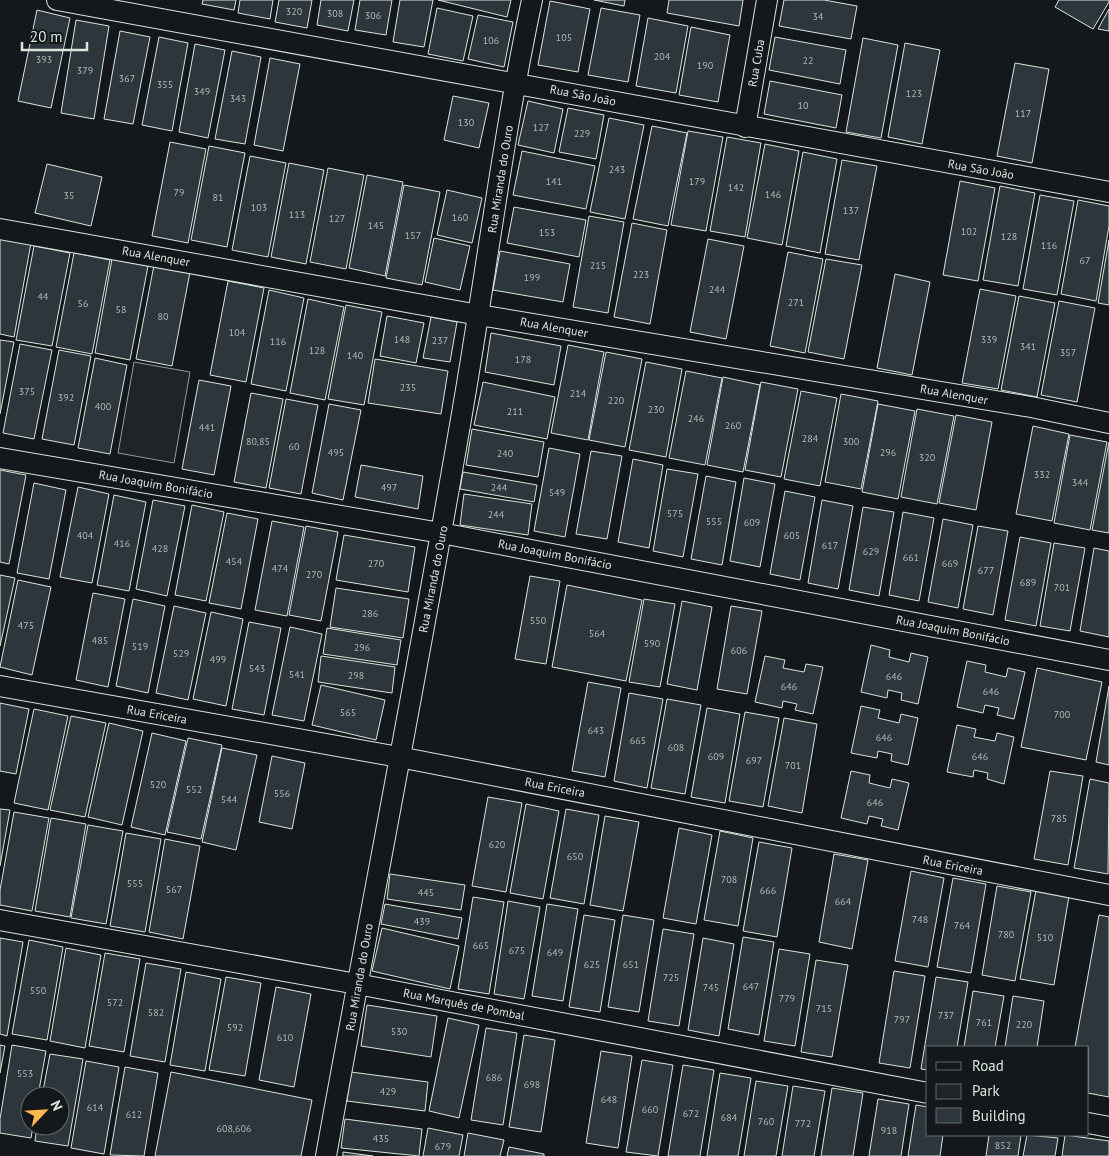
<svg xmlns="http://www.w3.org/2000/svg" width="1109" height="1156" viewBox="0 0 1109 1156" font-family="'PT Sans',sans-serif">
<style>
.green{fill:#202428;stroke:#939e99}
.building{fill:#2c363c;stroke:#d8e6dc}
.lines{fill:none;stroke-linecap:round;stroke-linejoin:round}
.minor-casing{stroke:#d8e6dc;stroke-width:22}
.minor{stroke:#14181c;stroke-width:20}
.labels{text-anchor:middle;dominant-baseline:central;stroke-width:4;stroke-linejoin:round;paint-order:stroke}
.number-label{font-size:10px;fill:#adbab4}
.street-label{font-size:12px;fill:#d8e6dc;stroke:#14181c}
</style>
<rect width="100%" height="100%" fill="#14181c"/>
<path class="green" d="M134 362 190 372 174 463 118 453Z"/>
<path class="building" d="M203 0H236L234 10 202 4Z
M240 0H273L270 19 238 13Z
M279 0H312L307 28 275 22Z
M321 0H354L348 31 317 25Z
M360 0H392L386 35 355 30Z
M400 0H433L424 47 393 42Z
M438 0H511L507 17Z
M594 0H625L624 6Z
M669 0H743L739 26 667 13Z
M784 0H824L857 6 851 39 779 26Z
M1059 0H1109V2L1093 29 1055 7Z
M550 1 590 9 578 72 538 65Z
M437 8 473 16 463 61 428 54Z
M601 8 640 15 628 82 588 75Z
M1109 9V31L1098 29Z
M37 10 70 18 51 108 18 101Z
M478 15 513 22 504 67 468 59Z
M648 18 688 26 676 93 636 86Z
M76 20 109 26 94 119 61 113Z
M691 27 730 35 718 102 679 95Z
M120 31 150 37 133 124 104 119Z
M159 37 188 43 172 131 142 125Z
M775 37 846 50 840 84 769 70Z
M863 38 898 45 881 138 846 132Z
M905 43 940 50 922 144 888 137Z
M195 44 225 50 208 138 179 132Z
M232 51 261 57 245 144 215 139Z
M270 58 300 64 283 151 254 145Z
M1015 63 1049 69 1032 163 997 156Z
M770 81 842 95 836 128 764 114Z
M453 96 489 103 479 148 444 140Z
M528 101 563 109 554 153 518 145Z
M568 108 604 115 596 159 559 152Z
M609 118 644 125 625 219 590 212Z
M652 126 687 133 668 226 633 219Z
M688 131 723 137 706 231 671 225Z
M727 137 761 143 745 237 710 231Z
M170 142 206 149 188 243 152 236Z
M765 144 799 151 782 245 747 238Z
M209 146 245 153 227 247 191 240Z
M522 151 595 166 586 209 513 195Z
M803 152 837 159 820 253 786 246Z
M250 156 286 163 268 257 232 250Z
M842 160 877 166 859 260 825 254Z
M289 163 324 170 306 264 271 257Z
M47 164 102 177 91 226 35 213Z
M328 168 364 175 346 269 310 262Z
M367 175 403 182 385 276 349 268Z
M960 181 995 188 978 281 943 275Z
M404 185 440 192 422 285 386 278Z
M1000 186 1035 193 1018 286 983 280Z
M447 190 482 198 472 243 437 235Z
M1040 195 1074 201 1057 295 1023 289Z
M1078 200 1109 206V226L1096 301 1061 294Z
M514 207 586 220 579 257 507 243Z
M589 216 624 222 608 313 573 307Z
M632 223 667 230 650 324 614 317Z
M0 237 31 243 14 337 0 334Z
M434 238 470 246 460 290 425 282Z
M708 239 744 246 726 339 690 332Z
M1109 240V305L1098 303Z
M34 246 70 253 52 346 16 340Z
M500 251 570 264 563 302 493 290Z
M788 252 823 259 805 353 770 346Z
M74 253 110 260 92 354 56 347Z
M112 259 148 266 130 360 95 353Z
M826 259 862 265 844 359 808 352Z
M154 265 190 272 172 366 136 359Z
M895 274 930 282 912 375 877 368Z
M228 281 264 288 246 382 210 375Z
M980 289 1016 296 998 389 962 383Z
M269 290 304 298 286 391 251 384Z
M1019 296 1055 303 1037 397 1001 390Z
M308 299 344 307 325 400 290 393Z
M1059 301 1095 308 1077 402 1041 395Z
M346 305 382 312 364 405 328 399Z
M387 316 424 323 416 363 380 356Z
M431 317 457 322 450 362 423 358Z
M491 333 561 346 554 385 485 372Z
M0 340 14 342 0 414Z
M20 344 52 350 34 439 3 433Z
M568 345 604 352 588 440 551 433Z
M59 350 91 356 74 445 42 439Z
M606 352 642 359 625 447 589 440Z
M95 358 127 365 110 454 78 448Z
M375 359 448 371 441 414 368 403Z
M646 362 682 369 666 457 629 450Z
M686 371 722 378 705 465 669 458Z
M723 377 760 385 743 472 707 465Z
M199 380 231 386 214 475 182 469Z
M483 382 555 397 547 439 474 425Z
M761 382 798 389 781 477 745 470Z
M801 391 837 398 820 486 784 479Z
M251 393 283 399 266 488 234 482Z
M841 394 878 401 861 489 825 482Z
M286 399 318 405 301 494 269 488Z
M329 404 361 410 343 500 312 493Z
M878 404 915 411 898 499 862 492Z
M917 409 954 416 937 504 901 497Z
M956 415 992 422 976 510 939 503Z
M1033 426 1069 434 1052 521 1016 514Z
M472 429 544 442 538 477 466 465Z
M1070 435 1107 442 1090 530 1054 523Z
M1109 442V533L1092 530Z
M549 448 580 454 565 537 534 531Z
M591 451 622 456 607 539 576 534Z
M633 459 663 465 649 548 618 542Z
M361 465 423 476 418 509 355 497Z
M667 469 698 474 683 557 653 551Z
M0 470 26 475 9 564 0 562Z
M463 472 537 485 534 502 460 489Z
M706 476 736 482 722 565 691 559Z
M744 478 775 484 760 567 730 561Z
M34 483 66 490 49 579 17 573Z
M78 487 109 494 92 583 60 577Z
M785 491 815 497 800 580 770 574Z
M464 494 532 504 528 535 460 525Z
M114 495 146 502 129 591 97 585Z
M153 500 185 506 167 596 136 589Z
M822 500 853 506 838 589 808 583Z
M192 505 224 512 206 601 175 595Z
M863 507 894 512 879 596 849 590Z
M903 512 934 518 919 601 889 595Z
M227 513 258 519 241 609 209 603Z
M943 519 973 525 958 608 928 602Z
M272 521 304 527 287 616 255 610Z
M306 526 338 532 321 621 289 615Z
M978 526 1008 531 993 615 963 609Z
M344 535 415 547 408 592 336 580Z
M1020 537 1051 543 1036 626 1005 620Z
M1054 543 1085 548 1070 631 1040 626Z
M1094 548 1109 551V637L1080 631Z
M0 575 15 578 0 646Z
M530 576 560 581 546 664 515 659Z
M18 580 51 587 32 675 0 667Z
M567 585 642 600 626 681 552 667Z
M336 588 409 599 403 638 330 627Z
M93 593 125 599 108 687 76 680Z
M133 599 165 606 148 693 116 686Z
M644 599 675 604 660 687 629 682Z
M682 601 712 607 697 690 667 684Z
M174 606 206 613 188 700 156 693Z
M731 606 762 611 747 694 717 689Z
M211 612 243 619 226 706 193 699Z
M249 622 281 628 264 715 232 709Z
M290 627 322 634 304 721 272 715Z
M327 628 401 640 397 665 323 654Z
M871 645 890 650 889 657 909 662 911 653 928 657 918 704 901 700 902 693 888 690 887 698 861 692Z
M321 656 395 667 392 693 318 682Z
M765 656 785 660 783 668 804 672 806 664 823 667 813 714 795 710 797 704 783 701 782 708 755 702Z
M967 661 986 665 985 672 1006 677 1008 668 1025 672 1014 719 997 715 999 708 985 705 983 713 957 707Z
M1037 668 1102 682 1086 760 1021 747Z
M588 682 621 688 605 777 572 771Z
M321 685 385 700 376 740 312 725Z
M1109 686V765L1096 762Z
M629 693 663 699 647 788 614 781Z
M667 699 701 705 685 794 651 788Z
M0 703 29 709 16 774 0 771Z
M861 706 880 710 878 718 899 723 901 714 918 718 908 765 891 761 892 754 878 751 877 758 851 753Z
M707 708 740 714 725 803 691 797Z
M34 709 68 716 48 810 14 803Z
M745 712 779 718 763 807 729 801Z
M71 716 106 723 85 817 50 810Z
M784 718 817 724 802 813 768 806Z
M109 723 143 731 122 825 88 817Z
M957 725 976 729 974 737 995 741 997 733 1014 737 1004 784 987 779 988 773 974 770 973 777 947 772Z
M152 733 186 741 165 835 131 827Z
M188 738 222 745 201 839 167 832Z
M222 748 257 755 236 850 202 842Z
M272 756 305 763 292 829 259 822Z
M851 771 870 775 869 783 890 788 892 779 909 783 898 830 881 826 883 819 869 816 867 824 841 818Z
M1050 771 1083 776 1068 865 1034 859Z
M1090 779 1109 783 1108 874 1074 868Z
M488 797 522 803 506 892 472 886Z
M526 804 559 811 543 899 510 893Z
M0 809 10 810 0 866Z
M566 809 599 815 584 904 550 898Z
M14 812 49 818 32 911 0 905V890Z
M605 816 639 822 623 911 590 905Z
M51 818 86 824 70 917 35 911Z
M88 825 123 831 106 924 71 918Z
M679 828 712 835 696 924 663 918Z
M720 831 753 838 738 926 704 920Z
M126 833 161 839 145 932 110 926Z
M165 839 200 846 183 939 149 932Z
M759 842 792 848 777 937 743 931Z
M834 854 868 860 852 949 819 942Z
M911 871 944 878 928 967 895 961Z
M390 874 465 885 461 910 387 899Z
M953 878 986 884 971 973 937 967Z
M997 886 1031 892 1015 981 982 975Z
M1036 890 1069 896 1054 985 1020 979Z
M473 897 504 902 489 994 458 989Z
M508 901 540 907 524 999 494 994Z
M385 904 462 918 458 939 381 924Z
M547 904 578 909 563 1001 532 996Z
M584 915 615 920 600 1012 569 1007Z
M623 915 654 920 639 1012 608 1007Z
M1099 915 1109 917V1097L1088 1093V1047H1075Z
M382 928 459 946 450 989 372 971Z
M663 929 694 934 679 1026 648 1021Z
M743 937 774 942 759 1035 728 1029Z
M0 938 23 942 7 1036 0 1034Z
M703 938 734 944 719 1036 688 1030Z
M29 940 63 947 47 1040 12 1034Z
M66 948 101 955 85 1048 50 1041Z
M779 949 810 954 795 1046 764 1041Z
M105 953 140 959 124 1052 89 1046Z
M816 960 848 965 832 1057 801 1052Z
M146 963 181 969 165 1062 130 1056Z
M894 971 925 976 910 1068 879 1063Z
M186 972 221 979 205 1071 170 1065Z
M226 977 261 983 245 1076 209 1070Z
M936 977 968 982 957 1047H928V1070L921 1069Z
M276 987 311 994 294 1087 259 1080Z
M973 991 1004 996 995 1047H964Z
M1013 996 1044 1001 1037 1047H1005Z
M367 1005 437 1016 431 1057 361 1046Z
M448 1018 479 1025 459 1118 429 1111Z
M486 1028 517 1033 503 1125 471 1120Z
M524 1035 555 1040 541 1132 509 1127Z
M0 1045 5 1046 0 1073Z
M12 1045 46 1051 38 1096H30V1126H33L31 1138 0 1133V1119Z
M601 1051 632 1056 618 1148 586 1143Z
M50 1054 83 1059 68 1146 35 1141 37 1126H60V1096H42Z
M642 1060 673 1065 658 1156 626 1152Z
M86 1061 119 1067 104 1154 71 1148Z
M683 1065 714 1070 700 1156H668Z
M125 1067 158 1073 144 1156 110 1155Z
M171 1072 312 1100 301 1156H155Z
M351 1072 428 1082 425 1111 347 1101Z
M720 1073 751 1078 738 1156H707Z
M756 1081 788 1086 776 1156H744Z
M793 1086 825 1091 814 1156H782Z
M832 1088 863 1093 853 1156H821Z
M878 1099 909 1104 901 1156H869Z
M916 1105 928 1107V1135H943L940 1156H908Z
M345 1119 422 1129 419 1156 341 1148Z
M428 1128 463 1135 459 1156H423Z
M468 1133 504 1140 500 1156H464Z
M989 1135H1021L1018 1156H986Z
M1027 1135 1058 1138 1055 1156H1023Z
M1065 1135 1109 1141V1156H1062Z
M509 1147 544 1154V1156H507Z
M343 1152 373 1156H343Z"/>
<g class="lines">
<defs>
<path id="minor" d="M57 0 1109 192
M745 127 767 0
M0 229 479 315 1031 407 1109 423
M0 458 441 533 1109 660
M0 686 399 757 1109 895
M0 920 357 984 928 1093
M1088 1123 1109 1127
M326 1156C370 912 418 669 460 425 485 283 502 140 532 0"/>
</defs>
<use href="#minor" class="minor-casing"/>
<use href="#minor" class="minor"/>
</g>
<g class="labels">
<g class="number-label">
<text x="294" y="11">320</text>
<text x="335" y="13">308</text>
<text x="373" y="15">306</text>
<text x="818" y="16">34</text>
<text x="564" y="37">105</text>
<text x="491" y="40">106</text>
<text x="662" y="56">204</text>
<text x="44" y="59">393</text>
<text x="808" y="60">22</text>
<text x="705" y="65">190</text>
<text x="85" y="70">379</text>
<text x="127" y="78">367</text>
<text x="165" y="84">355</text>
<text x="202" y="91">349</text>
<text x="914" y="93">123</text>
<text x="238" y="98">343</text>
<text x="803" y="105">10</text>
<text x="1023" y="113">117</text>
<text x="466" y="122">130</text>
<text x="541" y="127">127</text>
<text x="582" y="133">229</text>
<text x="617" y="169">243</text>
<text x="554" y="181">141</text>
<text x="697" y="181">179</text>
<text x="736" y="187">142</text>
<text x="179" y="192">79</text>
<text x="773" y="194">146</text>
<text x="69" y="195">35</text>
<text x="218" y="197">81</text>
<text x="259" y="207">103</text>
<text x="851" y="210">137</text>
<text x="297" y="214">113</text>
<text x="460" y="217">160</text>
<text x="337" y="218">127</text>
<text x="376" y="225">145</text>
<text x="969" y="231">102</text>
<text x="547" y="232">153</text>
<text x="413" y="235">157</text>
<text x="1009" y="236">128</text>
<text x="1049" y="245">116</text>
<text x="1085" y="260">67</text>
<text x="598" y="265">215</text>
<text x="641" y="274">223</text>
<text x="532" y="277">199</text>
<text x="717" y="289">244</text>
<text x="43" y="296">44</text>
<text x="796" y="302">271</text>
<text x="83" y="303">56</text>
<text x="121" y="309">58</text>
<text x="163" y="316">80</text>
<text x="237" y="332">104</text>
<text x="402" y="339">148</text>
<text x="989" y="339">339</text>
<text x="440" y="340">237</text>
<text x="278" y="341">116</text>
<text x="1028" y="346">341</text>
<text x="317" y="350">128</text>
<text x="1068" y="352">357</text>
<text x="355" y="355">140</text>
<text x="523" y="359">178</text>
<text x="408" y="387">235</text>
<text x="27" y="391">375</text>
<text x="578" y="393">214</text>
<text x="66" y="397">392</text>
<text x="616" y="400">220</text>
<text x="103" y="406">400</text>
<text x="656" y="409">230</text>
<text x="515" y="411">211</text>
<text x="696" y="418">246</text>
<text x="733" y="425">260</text>
<text x="207" y="427">441</text>
<text x="810" y="438">284</text>
<text x="258" y="441">80,85</text>
<text x="851" y="441">300</text>
<text x="294" y="446">60</text>
<text x="336" y="452">495</text>
<text x="888" y="452">296</text>
<text x="505" y="453">240</text>
<text x="927" y="457">320</text>
<text x="1042" y="474">332</text>
<text x="1080" y="482">344</text>
<text x="389" y="487">497</text>
<text x="499" y="487">244</text>
<text x="557" y="492">549</text>
<text x="675" y="513">575</text>
<text x="496" y="514">244</text>
<text x="714" y="521">555</text>
<text x="752" y="522">609</text>
<text x="85" y="535">404</text>
<text x="792" y="535">605</text>
<text x="122" y="543">416</text>
<text x="830" y="545">617</text>
<text x="160" y="548">428</text>
<text x="871" y="551">629</text>
<text x="911" y="557">661</text>
<text x="234" y="561">454</text>
<text x="376" y="563">270</text>
<text x="950" y="563">669</text>
<text x="280" y="568">474</text>
<text x="986" y="570">677</text>
<text x="314" y="574">270</text>
<text x="1028" y="582">689</text>
<text x="1062" y="587">701</text>
<text x="370" y="613">286</text>
<text x="538" y="620">550</text>
<text x="26" y="625">475</text>
<text x="597" y="633">564</text>
<text x="100" y="640">485</text>
<text x="652" y="643">590</text>
<text x="140" y="646">519</text>
<text x="362" y="647">296</text>
<text x="739" y="650">606</text>
<text x="181" y="653">529</text>
<text x="218" y="659">499</text>
<text x="257" y="668">543</text>
<text x="297" y="674">541</text>
<text x="356" y="675">298</text>
<text x="894" y="676">646</text>
<text x="789" y="686">646</text>
<text x="991" y="691">646</text>
<text x="348" y="712">565</text>
<text x="1062" y="714">700</text>
<text x="596" y="730">643</text>
<text x="884" y="737">646</text>
<text x="638" y="740">665</text>
<text x="676" y="747">608</text>
<text x="716" y="756">609</text>
<text x="980" y="756">646</text>
<text x="754" y="760">697</text>
<text x="793" y="765">701</text>
<text x="158" y="784">520</text>
<text x="194" y="789">552</text>
<text x="282" y="793">556</text>
<text x="229" y="799">544</text>
<text x="875" y="802">646</text>
<text x="1059" y="818">785</text>
<text x="497" y="844">620</text>
<text x="575" y="856">650</text>
<text x="729" y="879">708</text>
<text x="135" y="883">555</text>
<text x="174" y="889">567</text>
<text x="768" y="890">666</text>
<text x="426" y="892">445</text>
<text x="843" y="901">664</text>
<text x="920" y="919">748</text>
<text x="422" y="921">439</text>
<text x="962" y="925">764</text>
<text x="1006" y="934">780</text>
<text x="1045" y="937">510</text>
<text x="481" y="945">665</text>
<text x="517" y="950">675</text>
<text x="555" y="952">649</text>
<text x="592" y="964">625</text>
<text x="631" y="964">651</text>
<text x="671" y="977">725</text>
<text x="751" y="986">647</text>
<text x="711" y="987">745</text>
<text x="38" y="990">550</text>
<text x="787" y="998">779</text>
<text x="115" y="1002">572</text>
<text x="824" y="1008">715</text>
<text x="156" y="1012">582</text>
<text x="946" y="1015">737</text>
<text x="902" y="1019">797</text>
<text x="984" y="1022">761</text>
<text x="1024" y="1024">220</text>
<text x="235" y="1027">592</text>
<text x="399" y="1031">530</text>
<text x="285" y="1037">610</text>
<text x="25" y="1073">553</text>
<text x="494" y="1077">686</text>
<text x="532" y="1084">698</text>
<text x="388" y="1091">429</text>
<text x="609" y="1099">648</text>
<text x="95" y="1107">614</text>
<text x="650" y="1109">660</text>
<text x="691" y="1113">672</text>
<text x="134" y="1114">612</text>
<text x="729" y="1117">684</text>
<text x="766" y="1121">760</text>
<text x="803" y="1123">772</text>
<text x="234" y="1128">608,606</text>
<text x="889" y="1130">918</text>
<text x="381" y="1138">435</text>
<text x="1003" y="1145">852</text>
<text x="443" y="1146">679</text>
</g>
<g class="street-label">
<text transform="translate(756 63) rotate(-80)">Rua Cuba</text>
<text transform="translate(583 95) rotate(11)">Rua São João</text>
<text transform="translate(981 169) rotate(10)">Rua São João</text>
<text transform="translate(500 179) rotate(-81)">Rua Miranda do Ouro</text>
<text transform="translate(156 256) rotate(10)">Rua Alenquer</text>
<text transform="translate(554 327) rotate(10)">Rua Alenquer</text>
<text transform="translate(954 394) rotate(10)">Rua Alenquer</text>
<text transform="translate(156 484) rotate(10)">Rua Joaquim Bonifácio</text>
<text transform="translate(555 554) rotate(11)">Rua Joaquim Bonifácio</text>
<text transform="translate(433 579) rotate(-79)">Rua Miranda do Ouro</text>
<text transform="translate(953 630) rotate(11)">Rua Joaquim Bonifácio</text>
<text transform="translate(157 714) rotate(10)">Rua Ericeira</text>
<text transform="translate(555 787) rotate(11)">Rua Ericeira</text>
<text transform="translate(953 865) rotate(11)">Rua Ericeira</text>
<text transform="translate(359 977) rotate(-80)">Rua Miranda do Ouro</text>
<text transform="translate(464 1004) rotate(11)">Rua Marquês de Pombal</text>
</g>
</g>
<rect x="926" y="1046" width="162" height="90" fill="#14181c" stroke="#626a69"/>
<rect x="936" y="1062" width="25" height="8" fill="#14181c" stroke="#626a69"/>
<text x="972" y="1071" font-size="15" fill="#d8e6dc">Road</text>
<rect x="936" y="1084" width="25" height="15" fill="#202428" stroke="#626a69"/>
<text x="972" y="1096" font-size="15" fill="#d8e6dc">Park</text>
<rect x="936" y="1108" width="25" height="15" fill="#2c363c" stroke="#626a69"/>
<text x="972" y="1121" font-size="15" fill="#d8e6dc">Building</text>
<g transform="translate(45 1111) rotate(65)"><circle r="24" fill="#14181c" stroke="#626a69"/>
<path d="M0-4L9 19L0 12L-9 19Z" fill="#ffb74d"/>
<text y="-8" font-size="14" font-weight="bold" text-anchor="middle" fill="#d8e6dc">N</text>
</g>
<path d="M22 42v8h65v-8" fill="none" stroke="#d8e6dc" stroke-width="2.5"/>
<text x="30" y="42" font-size="15" fill="#d8e6dc" stroke="#14181c" stroke-width="4" paint-order="stroke">20 m</text>
</svg>
